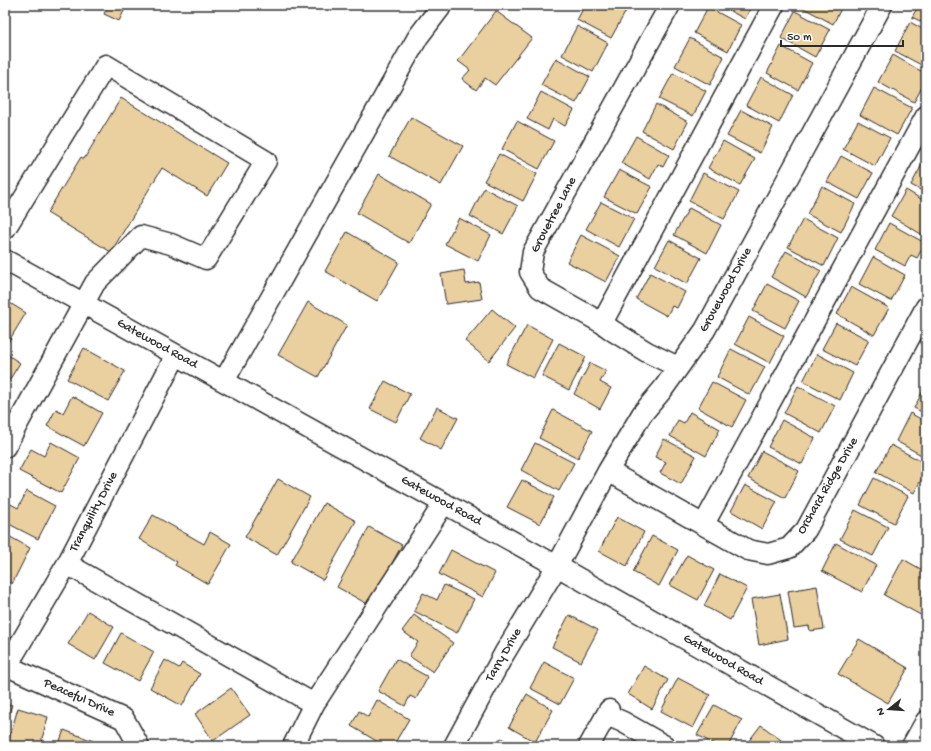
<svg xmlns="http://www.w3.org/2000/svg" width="931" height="751" viewBox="0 0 931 751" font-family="'Gochi Hand',sans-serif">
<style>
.building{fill:#eacf9f;stroke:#2b2b2b}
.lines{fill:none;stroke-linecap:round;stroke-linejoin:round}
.minor-casing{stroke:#2b2b2b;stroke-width:23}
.minor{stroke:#fff;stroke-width:20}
.labels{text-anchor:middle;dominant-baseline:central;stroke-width:3;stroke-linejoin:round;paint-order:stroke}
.street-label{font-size:13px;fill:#2b2b2b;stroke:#fff}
</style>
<rect width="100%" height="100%" fill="#fff"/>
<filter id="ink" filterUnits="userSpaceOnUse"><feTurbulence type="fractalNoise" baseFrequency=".025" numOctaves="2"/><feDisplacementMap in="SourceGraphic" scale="8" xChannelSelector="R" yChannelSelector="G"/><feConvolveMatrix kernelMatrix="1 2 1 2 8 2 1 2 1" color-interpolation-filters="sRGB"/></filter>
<g filter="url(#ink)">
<path class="building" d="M108 5H127L119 21 104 14Z
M585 5H614L626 11 611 38 577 20Z
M719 5H752L745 19Z
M798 5H843L833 24Z
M919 5H926V24L912 17Z
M708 7 741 25 728 51 694 33Z
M496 11 532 38 495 85 485 78 476 90 462 79 470 70 458 61Z
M795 11 830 30 815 57 781 38Z
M910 22 926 31 925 67 895 51Z
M577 26 608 43 593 72 562 55Z
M690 38 724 57 710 85 675 66Z
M781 46 812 63 798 90 767 73Z
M893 55 926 74V80L914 102 878 82Z
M556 58 590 77 576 103 541 85Z
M673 73 706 91 693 116 659 99Z
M761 77 793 95 779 123 746 105Z
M874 88 912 108 897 135 860 115Z
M541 92 574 110 565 126 553 119 548 130 527 119Z
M121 98 227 163 207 196 162 168 111 252 47 213 81 157 84 159Z
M656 104 688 122 674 149 642 131Z
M741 110 773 127 760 153 727 136Z
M411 117 463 146 441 185 389 156Z
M517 121 554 141 539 169 502 149Z
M858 121 890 138 875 166 843 149Z
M636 136 669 155 663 167 658 164 650 179 621 163Z
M723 141 755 159 740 185 708 168Z
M499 154 537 174 523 201 484 181Z
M841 156 873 173 859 199 827 182Z
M925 159H926V193L911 185Z
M619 170 652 187 637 214 604 197Z
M703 173 739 192 724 219 689 201Z
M379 174 431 204 409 243 357 213Z
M822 186 855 204 841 232 807 214Z
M484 188 518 206 503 234 470 216Z
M906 190 926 202V237L891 216Z
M601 202 634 219 619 247 586 229Z
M689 208 721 225 707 253 674 235Z
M459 218 491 235 478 261 445 244Z
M803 219 838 238 824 266 788 247Z
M889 223 925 243 917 258 911 255 905 266 875 250Z
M347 232 399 262 377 301 325 271Z
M581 235 620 256 606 282 567 262Z
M669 240 701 258 687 284 655 266Z
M786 251 821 271 806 297 771 277Z
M873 257 905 275 891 301 859 284Z
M464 270 466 284 479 282 482 299 446 304 441 274Z
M650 273 685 292 677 308 672 306 667 316 636 299Z
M767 284 799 301 785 328 753 311Z
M851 287 889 308 874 335 837 314Z
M5 300 26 313 7 344 5 342Z
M308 302 347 325 318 377 278 355Z
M492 309 515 328 489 361 465 341Z
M749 317 784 336 770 363 735 344Z
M836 323 869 340 855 366 822 349Z
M527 325 553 339 533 378 506 364Z
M559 343 586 357 569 390 542 376Z
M84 348 125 371 108 401 67 379Z
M731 349 765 367 750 395 717 377Z
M5 353 20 363 5 387Z
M817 354 853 373 840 400 803 381Z
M590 363 606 371 600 382 611 388 600 409 574 394Z
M385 381 410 394 396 422 370 409Z
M712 382 746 400 732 427 698 408Z
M926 385V414L914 408Z
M798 386 835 406 821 433 784 413Z
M72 396 102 413 84 446 47 426 56 409 63 413Z
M437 407 458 418 441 450 420 438Z
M553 410 592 431 578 458 539 438Z
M690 412 720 429 706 456 670 436 678 420 684 423Z
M910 413 926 422 925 457 896 441Z
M782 420 815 438 802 464 768 447Z
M664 439 696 456 681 484 660 473 666 462 655 457Z
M51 442 80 458 61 493 19 471 31 449 44 456Z
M535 443 574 463 559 491 521 470Z
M891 445 926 464V471L914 493 876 472Z
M762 451 799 471 785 498 748 478Z
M874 478 908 496 894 523 860 505Z
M278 479 310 497 277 555 245 537Z
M522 480 554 497 540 524 507 507Z
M745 485 777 502 762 529 731 511Z
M27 491 55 506 38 539 5 522V506L7 502 18 508Z
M324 503 356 521 323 580 291 562Z
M855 510 888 527 873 556 840 539Z
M153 515 204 544 210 532 231 544 208 584 175 565 177 562 139 539Z
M617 517 644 532 627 566 599 551Z
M369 527 402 545 369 605 337 587Z
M5 534 30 548 12 584 5 580Z
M652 536 678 550 659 586 633 572Z
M836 543 876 565 862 592 822 571Z
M451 550 495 573 483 597 439 574Z
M687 555 714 570 698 600 670 585Z
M903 559 926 572V618L884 595Z
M720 574 747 588 730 620 704 606Z
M444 585 474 599 457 633 414 611 423 593 437 600Z
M817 586 824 629 810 631 809 626 794 628 788 591Z
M780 594 788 639 759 645 751 599Z
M88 611 114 627 95 660 68 644Z
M414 615 453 643 433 672 409 656 418 642 402 631Z
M569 615 598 630 581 662 552 647Z
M121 633 154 652 138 681 105 663Z
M859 639 908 668 888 703 838 674Z
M396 659 428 677 416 699 410 696 405 706 378 691Z
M165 660 179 668 182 663 200 674 182 706 150 688Z
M544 662 574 678 560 704 530 688Z
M644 666 668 680 652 709 628 694Z
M678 678 710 695 693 728 661 711Z
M231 688 250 715 213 741 195 714Z
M527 694 553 710 535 742 509 727Z
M377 700 409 719 393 746H385L351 726 359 711 368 717Z
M5 703 12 705 5 725Z
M714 705 742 720 728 746H718L697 735Z
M18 708 48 717 40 746H7Z
M761 725 785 743 782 746H745Z
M64 730 104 745V746H58Z
M501 738 515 746H497Z"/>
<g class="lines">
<defs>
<path id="minor" d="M670 5 533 252 530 272 540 288 602 323 613 331 647 352 678 367
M5 229 106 65 266 161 206 259 171 244 141 236 95 283 5 447
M5 260 557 566 874 746
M602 323 774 5
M224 381 418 37 440 8
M608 471 748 550 768 554 789 548 806 530 926 307
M704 524 926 116
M67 564 314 704
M5 665 124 719 139 746
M7 666 67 564 176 355
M607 715 623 722 665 746
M293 746 314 704 444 503
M454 746 504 654 557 566 608 471 642 414 663 389 705 330 882 5
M589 746 609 710
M912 746 926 721"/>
</defs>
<use href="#minor" class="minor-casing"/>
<use href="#minor" class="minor"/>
</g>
</g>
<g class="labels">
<g class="street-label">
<text transform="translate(554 215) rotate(-62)">Grovetree Lane</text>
<text transform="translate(726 290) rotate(-61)">Grovewood Drive</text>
<text transform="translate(157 344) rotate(29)">Gatewood Road</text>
<text transform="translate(828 486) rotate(-60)">Orchard Ridge Drive</text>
<text transform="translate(441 501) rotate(29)">Gatewood Road</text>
<text transform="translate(94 512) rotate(-62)">Tranquility Drive</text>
<text transform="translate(504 655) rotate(-60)">Tarry Drive</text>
<text transform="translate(723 660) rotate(30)">Gatewood Road</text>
<text transform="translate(79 698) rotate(24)">Peaceful Drive</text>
</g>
</g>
<rect width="931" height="751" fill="none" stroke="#fff" stroke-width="20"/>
<rect x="10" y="10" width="911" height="731" fill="none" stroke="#2b2b2b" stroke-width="1.5" filter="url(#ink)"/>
<g transform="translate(889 709) rotate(253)" stroke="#ffffff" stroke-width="3" paint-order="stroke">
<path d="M0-3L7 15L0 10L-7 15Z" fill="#2b2b2b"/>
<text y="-6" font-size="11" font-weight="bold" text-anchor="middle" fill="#2b2b2b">N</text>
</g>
<path d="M781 40v6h122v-6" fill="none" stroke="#2b2b2b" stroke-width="2"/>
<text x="787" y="40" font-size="12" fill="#2b2b2b" stroke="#ffffff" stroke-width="3" paint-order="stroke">50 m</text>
</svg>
